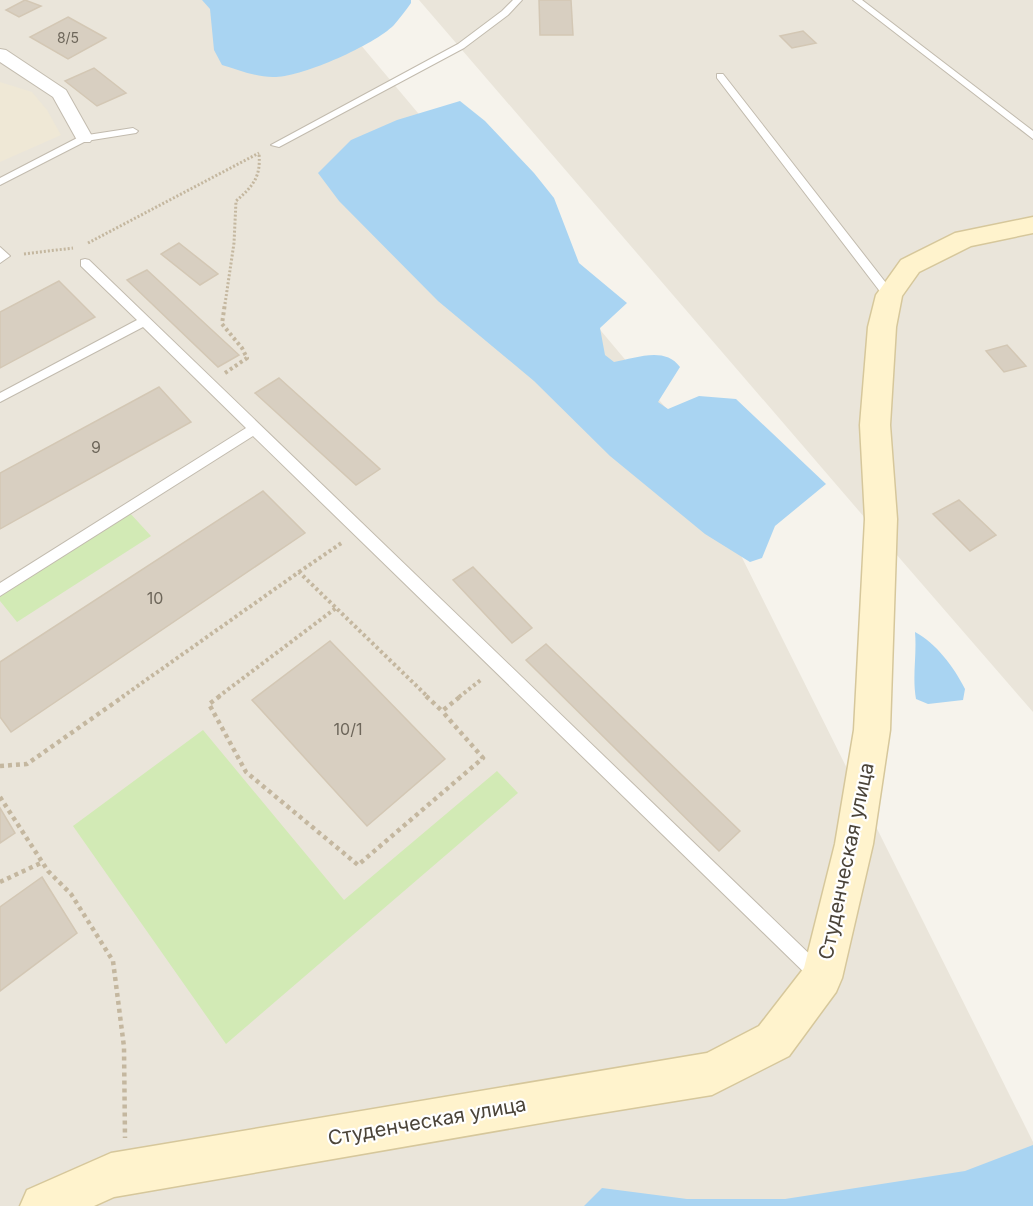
<svg xmlns="http://www.w3.org/2000/svg" width="1033" height="1206" viewBox="0 0 1033 1206" font-family="Inter,sans-serif">
<style>
.residential{fill:#eae5da}
.education{fill:#efe8d6}
.green{fill:#d2eab5}
.water{fill:#a9d4f2}
.building{fill:#d8cfc1;stroke:#d3c7b4;stroke-width:1.5}
.lines{fill:none;stroke-linecap:round;stroke-linejoin:round}
.lane-casing{stroke:#c2bbae;stroke-width:2}
.street-casing{stroke:#c2bbae;stroke-width:2}
.secondary-casing{stroke:#d6c79b;stroke-width:3}
.path-far2{stroke:#c4b79f;stroke-width:3;stroke-dasharray:2 2;stroke-linecap:butt}
.path-far1{stroke:#c4b79f;stroke-width:4;stroke-dasharray:3 3;stroke-linecap:butt}
.path{stroke:#c4b79f;stroke-width:4.5;stroke-dasharray:4 4;stroke-linecap:butt}
.lane{fill:#fff;fill-rule:evenodd}
.street{fill:#fff;fill-rule:evenodd}
.secondary{fill:#fff3cd;fill-rule:evenodd}
.labels{text-anchor:middle;dominant-baseline:central;stroke-width:4.5;stroke-linejoin:round;paint-order:stroke}
.far-number-label{font-size:14px;fill:#6e675b}
.number-label{font-size:16px;fill:#6e675b}
.street-label{font-size:20px;fill:#4b4439;stroke:#fff}
</style>
<rect width="100%" height="100%" fill="#f6f3ec"/>
<path class="residential" d="M0 0H323L670 413 1033 1142V1149L962 1206H0Z
M419 0H1033V712L896 554Z"/>
<path class="education" d="M0 82 32 92 47 110 61 135 0 162Z"/>
<path class="green" d="M129 512 151 536 17 622 0 601V593Z
M203 730 344 900 497 771 518 793 226 1044 73 826Z"/>
<path class="water" d="M202 0H411V3C406 10 400 18 394 25 374 45 304 76 276 77 258 78 239 70 222 65L214 50 210 9Z
M460 101 485 121 534 173 554 198 579 263 627 303 600 328 605 355 614 362C636 358 665 346 680 367L658 402 668 409 699 396 736 399 826 484 775 526 762 558 750 562 705 534 610 456 534 381 438 301 339 201 318 173 351 140 397 120Z
M915 632C936 643 954 667 965 689L963 700 928 704 916 699C912 677 917 655 915 632Z
M1033 1145V1206H584L602 1188 687 1199H785L965 1171Z"/>
<path class="building" d="M25 0 41 6 19 17 6 10Z
M539 0H571L573 35H540Z
M68 17 106 38 68 59 30 37Z
M803 31 816 43 792 48 780 36Z
M94 68 126 93 97 106 65 81Z
M179 243 218 274 200 285 161 254Z
M147 270 239 355 218 367 127 280Z
M59 281 95 317 0 368V312Z
M1007 345 1026 366 1004 372 986 351Z
M279 378 380 469 356 485 255 393Z
M159 387 191 422 0 529V473Z
M263 491 305 533 11 732 0 717V662Z
M959 500 996 535 970 551 933 514Z
M473 567 532 628 512 643 453 580Z
M330 641 445 759 367 826 252 700Z
M546 644 740 831 719 851 526 660Z
M0 808 15 833 0 843Z
M42 877 77 933 0 991V907Z"/>
<g class="lines">
<defs>
<path id="lane" d="M513 0H522L508 15 464 48 279 147 271 145 458 44 502 11Z
M853 0H862L1033 131V139Z
M717 74H723L893 292V298H885L717 78Z
M133 128 138 131 136 133 86 141 0 185V178L81 136Z
M0 247 10 256 0 263Z
M85 259 89 260 824 968 826 974 824 980 818 982 812 980 253 436 0 596V583L246 428 143 327 0 402V393L137 320 81 266V260Z"/>
<path id="street" d="M0 49 6 50 66 90 93 138 90 142H78L53 97 0 62Z"/>
<path id="secondary" d="M1033 217V233L971 246 919 272 902 296 896 327 890 425 897 519 890 730 873 844 842 978 836 992 789 1056 712 1095 564 1119 114 1197 94 1206H20L27 1190 111 1153 707 1053 759 1026 804 968 835 844 854 730 865 519 860 425 868 327 876 295 901 260 955 233Z"/>
</defs>
<use href="#lane" class="lane-casing"/>
<use href="#street" class="street-casing"/>
<use href="#secondary" class="secondary-casing"/>
<path class="path-far2" d="M88 243 259 153
M24 254 73 248
M225 304 234 243 236 201C253 186 261 177 259 154"/>
<path class="path-far1" d="M225 373 247 358 242 348 222 324 225 303
M299 572 343 542
M122 697 299 572 428 697
M218 697 336 608
M459 697 482 679"/>
<path class="path" d="M220 696 209 704 246 772 358 865 483 758 442 711
M426 696 442 711 461 696
M0 766 27 764 124 696
M0 797 48 871 71 894 113 961 124 1047 125 1138
M0 882 43 862"/>
<use href="#lane" class="lane"/>
<use href="#street" class="street"/>
<use href="#secondary" class="secondary"/>
</g>
<g class="labels">
<g class="far-number-label">
<text x="68" y="37">8/5</text>
</g>
<g class="number-label">
<text x="96" y="447">9</text>
<text x="155" y="598">10</text>
<text x="348" y="729">10/1</text>
</g>
<g class="street-label">
<text transform="translate(846 861) rotate(-78)">Студенческая улица</text>
<text transform="translate(427 1121) rotate(-10)">Студенческая улица</text>
</g>
</g>
</svg>
